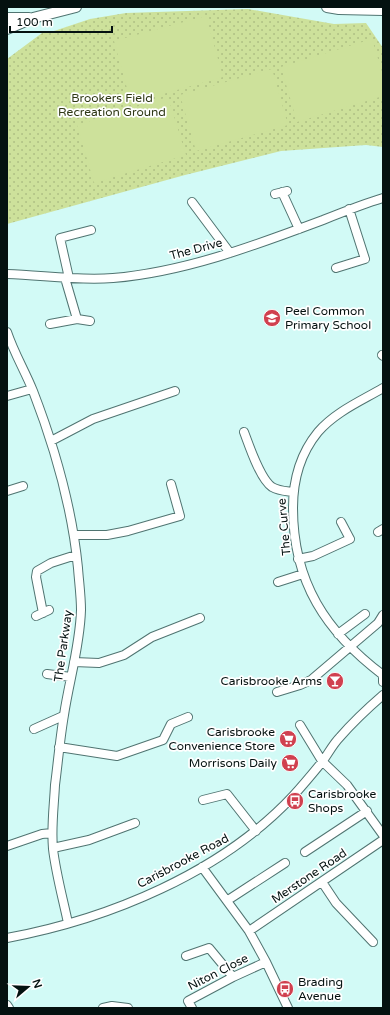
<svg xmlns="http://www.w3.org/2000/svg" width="390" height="1015" viewBox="0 0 390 1015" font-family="'Varela Round',sans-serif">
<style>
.park{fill:url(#park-dots)}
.pitch{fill:#cde19b}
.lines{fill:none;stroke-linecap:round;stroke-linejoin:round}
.minor-casing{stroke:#507471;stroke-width:10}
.major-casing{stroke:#507471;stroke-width:12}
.minor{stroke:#fff;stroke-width:8}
.major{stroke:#fff;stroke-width:10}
.labels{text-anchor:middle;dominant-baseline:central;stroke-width:3.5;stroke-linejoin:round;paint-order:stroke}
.park-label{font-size:12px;fill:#2f3815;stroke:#fff}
.street-label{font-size:12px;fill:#041110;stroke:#fff}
.poi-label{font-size:12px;fill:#041110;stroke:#fff;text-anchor:start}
</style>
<defs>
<pattern id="park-dots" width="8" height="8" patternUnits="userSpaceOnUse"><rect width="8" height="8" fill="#cde19b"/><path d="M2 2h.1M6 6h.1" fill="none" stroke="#aec084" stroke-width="1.8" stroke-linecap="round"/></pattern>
</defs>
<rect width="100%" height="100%" fill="#d2faf6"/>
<path class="park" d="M248 9 334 24 366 23 383 48V147L366 145 281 151 185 175 7 224V59L42 33 51 32 90 19 126 13Z"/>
<path class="pitch" d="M206 16 223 77 131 103 114 41Z
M372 39 383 75V96L297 122 281 67Z
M272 69 288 125 196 151 180 95Z
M168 97 186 155 94 183 77 125Z"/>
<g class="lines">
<defs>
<path id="minor" d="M282 192 299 229
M275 194 287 191
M192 202 230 253
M336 268 365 259 349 209
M7 274C42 275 77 281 113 278 185 272 256 245 323 220 343 212 363 204 383 198
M65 278 77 319
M69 278 60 238 91 230
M50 324 77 319 90 321
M7 332C14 353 25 371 33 391 55 448 72 507 78 568 79 582 81 596 81 610 80 646 69 681 64 715 60 738 58 762 55 785 54 806 51 827 53 849 56 874 63 899 68 923
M382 355 383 356
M383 388C361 401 335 412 318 432 300 454 293 481 293 508 293 582 326 632 383 675V682
M7 396 32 389
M244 432C249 445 260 479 272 487 279 491 286 491 293 492
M51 441 93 419 175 391
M7 491 23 486
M378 532 383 529
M74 535H107L128 531 180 516 171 484
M298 559 313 556 350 539 341 522
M278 582 303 574
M43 613 36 577 37 571 51 563 76 555
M36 616 49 610
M338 634 365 614
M74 662 99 663 124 655 152 637 200 618
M47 674 71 677
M277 692 300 685 311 680 378 623 383 615
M300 725 322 761 347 785 383 835
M34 729 63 716
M59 747 117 756 163 740 171 724 188 717
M203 800 227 794 256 831
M7 846 42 834 52 833
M53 848 89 840 135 823
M305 852 367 811
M202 867 249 931 266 962 288 1008
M322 882 336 903 373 942
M228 900 285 863
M249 931 383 840
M7 938C109 919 221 873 293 796 303 785 313 773 322 762 328 754 333 744 340 737 353 722 368 708 383 695
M186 956 209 948 233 977
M7 1005 9 1008
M103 1008 112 1006 128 1008
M192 1008 188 1001 233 977 266 962"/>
<path id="major" d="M327 7 339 9 383 10
M7 18H29
M7 29 33 18 76 7"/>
</defs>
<use href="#minor" class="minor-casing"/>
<use href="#major" class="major-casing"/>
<use href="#minor" class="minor"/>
<use href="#major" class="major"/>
</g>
<defs>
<symbol id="school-disc" viewBox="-11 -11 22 22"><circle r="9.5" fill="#d0404f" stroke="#fff"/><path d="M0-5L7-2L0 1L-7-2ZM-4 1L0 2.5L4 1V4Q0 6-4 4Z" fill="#fff"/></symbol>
<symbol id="bar-disc" viewBox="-11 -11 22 22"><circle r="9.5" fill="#d0404f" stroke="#fff"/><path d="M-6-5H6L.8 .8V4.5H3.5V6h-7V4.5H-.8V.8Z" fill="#fff"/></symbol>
<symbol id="supermarket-disc" viewBox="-11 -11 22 22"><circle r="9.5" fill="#d0404f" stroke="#fff"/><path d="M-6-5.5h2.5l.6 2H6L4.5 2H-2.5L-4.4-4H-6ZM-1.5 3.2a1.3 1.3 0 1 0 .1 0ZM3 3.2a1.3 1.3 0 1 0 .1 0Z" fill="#fff"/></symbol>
<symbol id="bus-disc" viewBox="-11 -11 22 22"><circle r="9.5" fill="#d0404f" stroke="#fff"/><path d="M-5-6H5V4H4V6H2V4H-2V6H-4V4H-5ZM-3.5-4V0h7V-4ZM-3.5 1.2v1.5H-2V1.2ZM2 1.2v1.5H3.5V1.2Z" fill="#fff"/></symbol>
</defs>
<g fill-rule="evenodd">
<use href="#school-disc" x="262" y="308" width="20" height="20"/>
<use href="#bar-disc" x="325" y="671" width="20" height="20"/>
<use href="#supermarket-disc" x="278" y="729" width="20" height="20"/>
<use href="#supermarket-disc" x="280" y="753" width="20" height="20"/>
<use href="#bus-disc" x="285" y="791" width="20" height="20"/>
<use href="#bus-disc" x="275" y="979" width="20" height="20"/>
</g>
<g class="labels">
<g class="park-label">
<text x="112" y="98">Brookers Field<tspan x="112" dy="14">Recreation Ground</tspan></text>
</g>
<g class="street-label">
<text transform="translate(196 249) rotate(-15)">The Drive</text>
<text transform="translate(284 527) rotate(-95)">The Curve</text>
<text transform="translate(63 646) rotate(-82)">The Parkway</text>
<text transform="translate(183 861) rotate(-28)">Carisbrooke Road</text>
<text transform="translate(309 876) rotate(-34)">Merstone Road</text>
<text transform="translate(218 972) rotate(-27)">Niton Close</text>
</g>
<g class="poi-label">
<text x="285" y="311">Peel Common<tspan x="285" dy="14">Primary School</tspan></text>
<text x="322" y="681" text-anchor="end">Carisbrooke Arms</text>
<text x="275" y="732" text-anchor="end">Carisbrooke<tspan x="275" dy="14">Convenience Store</tspan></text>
<text x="277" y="763" text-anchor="end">Morrisons Daily</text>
<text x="308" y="794">Carisbrooke<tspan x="308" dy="14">Shops</tspan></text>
<text x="298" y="982">Brading<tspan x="298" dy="14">Avenue</tspan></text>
</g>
</g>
<rect width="390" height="1015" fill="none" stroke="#041110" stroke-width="16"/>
<g transform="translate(28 987) rotate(71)" stroke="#ffffff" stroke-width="3" paint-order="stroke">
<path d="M0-3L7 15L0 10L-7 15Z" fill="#041110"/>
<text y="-6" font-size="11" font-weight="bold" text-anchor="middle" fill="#041110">N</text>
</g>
<path d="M10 26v6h102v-6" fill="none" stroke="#041110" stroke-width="2"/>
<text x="16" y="26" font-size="12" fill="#041110" stroke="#ffffff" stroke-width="3" paint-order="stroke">100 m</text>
</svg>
